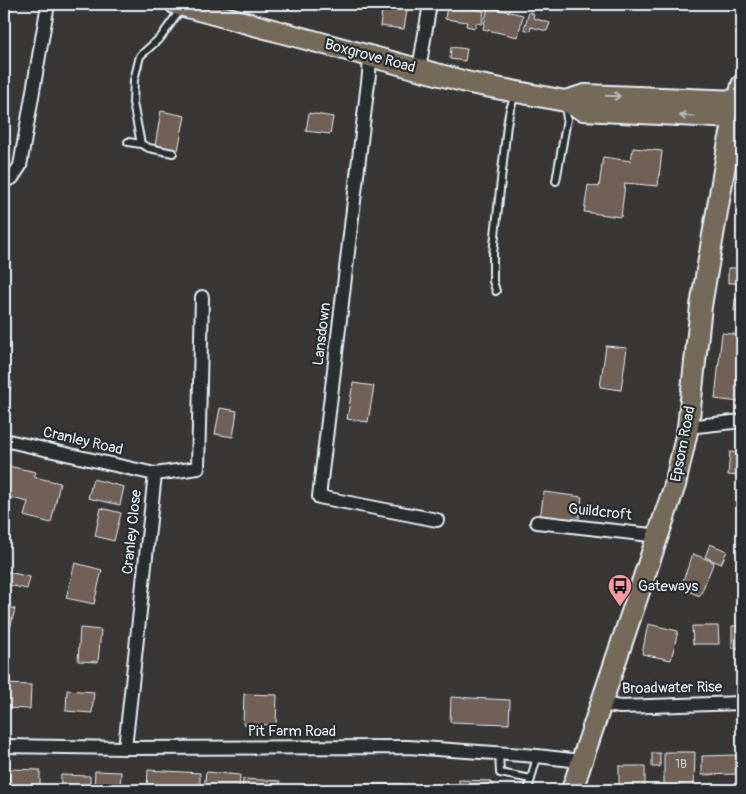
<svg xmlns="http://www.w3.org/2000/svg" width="746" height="794" viewBox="0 0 746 794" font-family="Pangolin,sans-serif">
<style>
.building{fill:#706057;stroke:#e8f1f8}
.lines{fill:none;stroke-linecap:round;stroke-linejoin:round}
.service-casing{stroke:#e8f1f8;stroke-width:10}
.minor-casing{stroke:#e8f1f8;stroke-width:16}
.primary-casing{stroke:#e8f1f8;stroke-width:24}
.service{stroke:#2a2d2e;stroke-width:6}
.minor{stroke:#2a2d2e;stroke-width:12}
.primary{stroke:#746a5a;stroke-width:20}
.oneway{stroke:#babbb9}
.labels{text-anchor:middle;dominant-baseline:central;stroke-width:4.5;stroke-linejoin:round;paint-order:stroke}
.number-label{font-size:12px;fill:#cacdd0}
.street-label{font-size:15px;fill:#e8f1f8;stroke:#2a2d2e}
.poi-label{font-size:15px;fill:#e8f1f8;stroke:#2a2d2e;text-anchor:start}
</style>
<rect width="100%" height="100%" fill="#383736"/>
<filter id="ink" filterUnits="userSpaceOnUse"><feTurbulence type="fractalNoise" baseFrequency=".02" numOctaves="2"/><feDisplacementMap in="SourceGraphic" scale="10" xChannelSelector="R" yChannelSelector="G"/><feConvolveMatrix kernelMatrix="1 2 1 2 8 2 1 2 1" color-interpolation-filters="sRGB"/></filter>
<g filter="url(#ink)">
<path class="building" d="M339 4H371L370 10Z
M383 4H408L404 29 380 26Z
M466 5 472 6V9L484 11 482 24 476 23 475 28 466 26 467 22 445 19 447 6 465 9Z
M488 7 523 15 518 37 483 29Z
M529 12 534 14 533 18 550 23 547 31 531 27 530 31 524 29Z
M451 47 467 49 465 61 450 59Z
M161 111 185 116 178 150 155 146Z
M309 113 333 117 330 134 306 131Z
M633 148 662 151 658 186 625 183 621 217 584 212 588 185 599 187 603 157 631 161Z
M728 268H742V283H728Z
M735 299H742V311H734Z
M722 333 742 335V371L739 402 715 399Z
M606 346 627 348 621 390 600 387Z
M4 380 12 382 7 402 4 401Z
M353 383 374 386 368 422 347 419Z
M220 408 237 411 233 437 215 434Z
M730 452 742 453V476L728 475Z
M8 466 36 472 34 477 60 483 51 523 24 516 28 502 4 496V484Z
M93 479 124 487 120 505 88 498Z
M544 492 582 497 578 524 540 518Z
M101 508 121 513 114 541 95 536Z
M710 544 727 551 721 564 705 557Z
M693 554 714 562 700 596 680 588Z
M75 563 102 570 94 604 66 598Z
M4 571 30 577 27 589 4 584Z
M4 606 15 609 9 633 4 632Z
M648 624 678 631 671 660 642 654Z
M692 626H718L719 644H693Z
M732 626H742V648H732Z
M80 628 101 630 98 662 78 661Z
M4 684 31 685 30 709 4 708Z
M67 690 94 692 92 713 66 711Z
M244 694 277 695 276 725 243 724Z
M451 697 510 700 509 724 450 722Z
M664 752H695L694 787 664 786Z
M652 753H660V767H652Z
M736 755V774L702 775V756Z
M738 755H742V777H739Z
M619 766H645V790H619Z
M10 769 40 770V790H9Z
M148 770 200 773V790H147Z
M95 771 121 772 120 790H94Z
M206 772 240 775 239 790H204Z
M61 775 90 776V790H60Z
M4 776H9V790H4Z
M243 779 280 781 279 790H242Z
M459 780 490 781 494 786 493 790H459Z
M358 784H403V790H358Z
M306 786 351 787 350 790H306Z"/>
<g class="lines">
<defs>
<path id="service" d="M128 142 141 144
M173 153 149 148 141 144 133 103 134 80 140 56 161 37 181 9
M556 181 567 119 565 105
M496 291 493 281V254L507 125 510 109 516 93
M499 753 500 773 531 779 537 756
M528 790 531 779"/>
<path id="minor" d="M370 56 369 74 319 497 437 520
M419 69 430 4
M4 181 12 178 20 166 48 4
M688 427 742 421
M4 440 155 474
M537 522 659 536
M602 704 620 707 742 703
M4 746 125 748 408 747 537 756 580 761
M125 748 155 474 198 468 202 297"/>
<path id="primary" d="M176 4 470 83 565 101 583 110 735 118
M565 101 585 95 738 101
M572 790 675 485 688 427 701 306 728 147 742 85"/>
</defs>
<use href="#service" class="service-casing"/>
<use href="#minor" class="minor-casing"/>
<use href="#primary" class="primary-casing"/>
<use href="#service" class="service"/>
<use href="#minor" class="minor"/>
<use href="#primary" class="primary"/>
</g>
<defs><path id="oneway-shaft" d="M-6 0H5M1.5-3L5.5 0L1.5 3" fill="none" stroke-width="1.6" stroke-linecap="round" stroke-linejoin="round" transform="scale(1.25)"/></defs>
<g class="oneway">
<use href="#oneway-shaft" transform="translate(613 96) rotate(2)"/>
<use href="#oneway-shaft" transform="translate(687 116) rotate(-177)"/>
</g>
</g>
<defs>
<symbol id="bus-pin" viewBox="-11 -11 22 30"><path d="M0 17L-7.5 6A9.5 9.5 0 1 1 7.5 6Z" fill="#ff9aa2" stroke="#2a2d2e"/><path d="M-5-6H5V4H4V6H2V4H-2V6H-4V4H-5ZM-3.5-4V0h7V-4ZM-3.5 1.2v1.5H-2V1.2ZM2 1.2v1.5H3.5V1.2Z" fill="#111"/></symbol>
</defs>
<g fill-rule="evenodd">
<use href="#bus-pin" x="606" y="572" width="28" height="38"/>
</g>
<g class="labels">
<g class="number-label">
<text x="681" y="764">1B</text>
</g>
<g class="street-label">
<text transform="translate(370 56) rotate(15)">Boxgrove Road</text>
<text transform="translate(322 334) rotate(-83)">Lansdown</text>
<text transform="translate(83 441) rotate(13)">Cranley Road</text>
<text transform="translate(683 444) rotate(-79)">Epsom Road</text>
<text transform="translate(600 512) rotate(6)">Guildcroft</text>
<text transform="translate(132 532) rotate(-84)">Cranley Close</text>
<text transform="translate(672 688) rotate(-1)">Broadwater Rise</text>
<text x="292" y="731">Pit Farm Road</text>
</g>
<g class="poi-label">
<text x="638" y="586">Gateways</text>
</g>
</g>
<rect width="746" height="794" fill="none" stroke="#2a2d2e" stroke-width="20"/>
<rect x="10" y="10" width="726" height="774" fill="none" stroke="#e8f1f8" stroke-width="2" filter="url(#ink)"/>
</svg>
